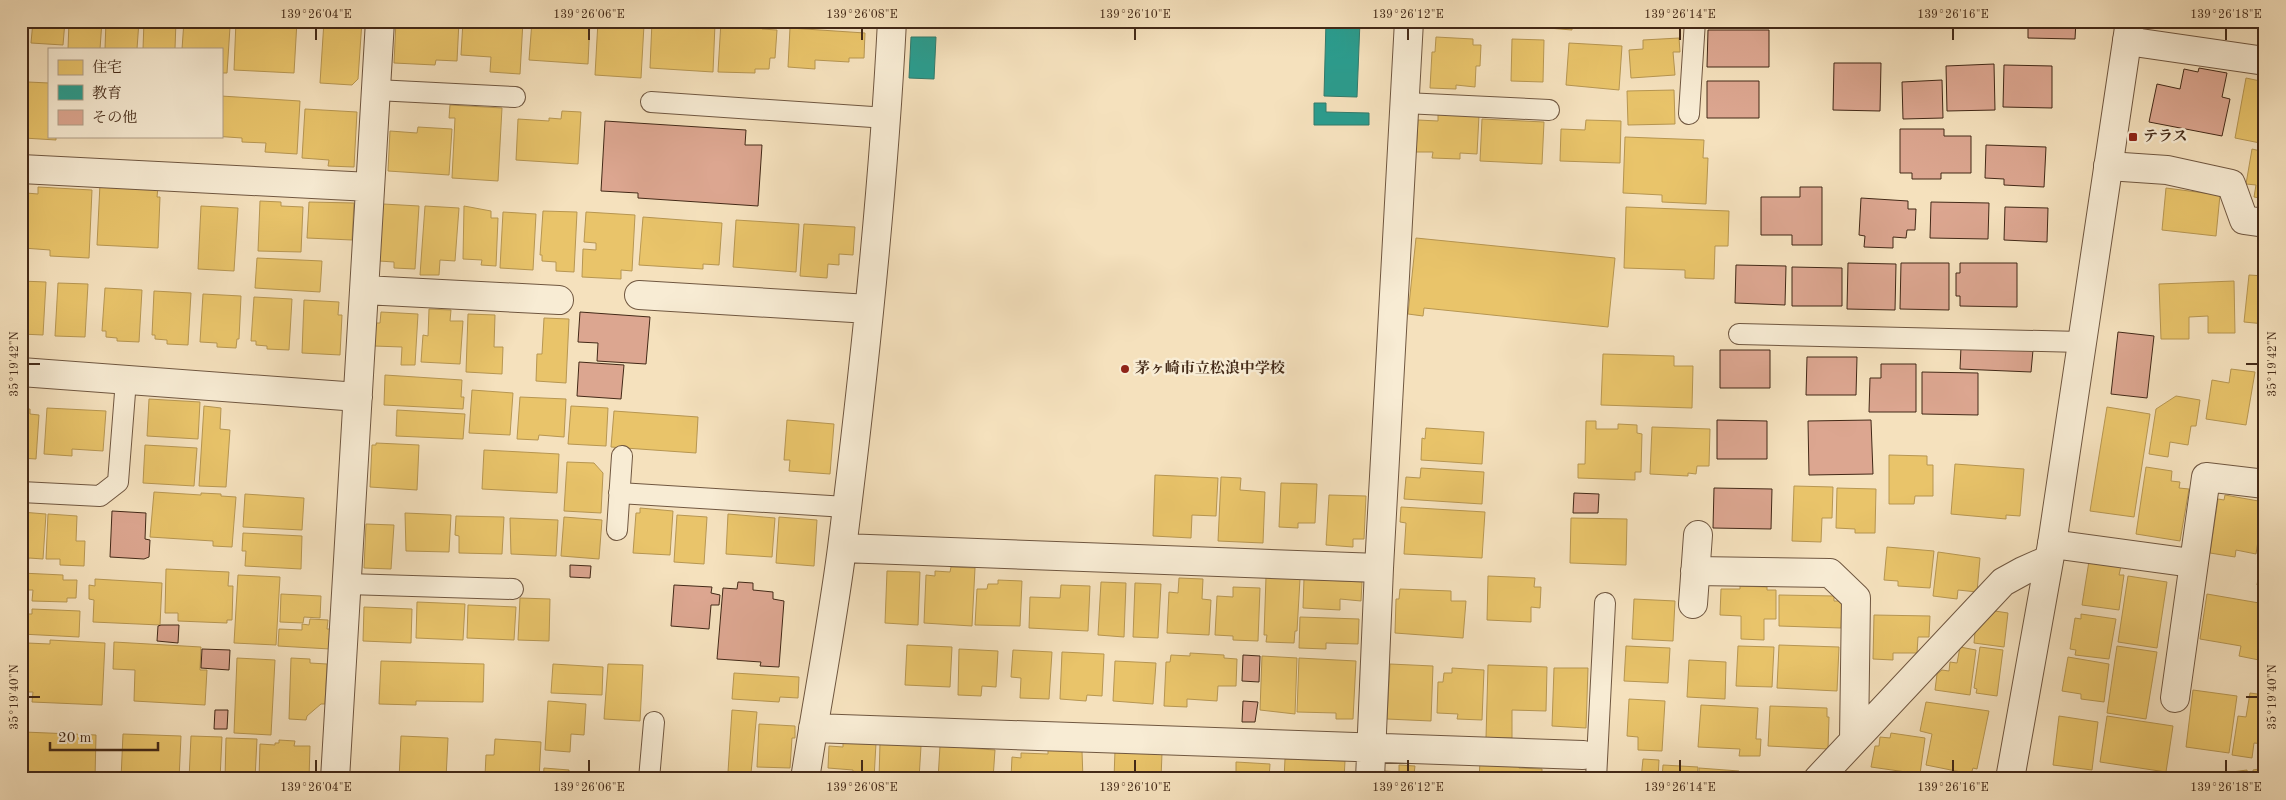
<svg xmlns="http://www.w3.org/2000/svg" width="2286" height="800" viewBox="0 0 2286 800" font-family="'Old Standard TT','Noto Serif JP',serif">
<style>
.homes{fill:#e9c46a;stroke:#b79651}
.schools{fill:#2a9d8f;stroke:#327a6b}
.building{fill:#dca690;stroke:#432917}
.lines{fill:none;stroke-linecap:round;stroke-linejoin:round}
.service-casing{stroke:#705740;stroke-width:22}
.minor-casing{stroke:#705740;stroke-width:30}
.tertiary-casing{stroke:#705740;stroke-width:30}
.service{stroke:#f8ecd4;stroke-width:20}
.minor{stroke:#f8ecd4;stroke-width:28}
.tertiary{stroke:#f8ecd4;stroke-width:28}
.ticks{fill:none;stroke:#432917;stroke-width:2}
.poi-dot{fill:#8f2418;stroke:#f8ecd4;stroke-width:2}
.labels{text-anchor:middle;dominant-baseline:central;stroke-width:5;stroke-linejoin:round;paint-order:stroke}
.poi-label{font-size:15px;font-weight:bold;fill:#432917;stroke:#f8ecd4;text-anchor:start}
.neatline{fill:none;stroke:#432917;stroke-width:2}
.ticks-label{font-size:12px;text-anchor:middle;fill:#432917}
</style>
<rect width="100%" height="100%" fill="#f5e1bd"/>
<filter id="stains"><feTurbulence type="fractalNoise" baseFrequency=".004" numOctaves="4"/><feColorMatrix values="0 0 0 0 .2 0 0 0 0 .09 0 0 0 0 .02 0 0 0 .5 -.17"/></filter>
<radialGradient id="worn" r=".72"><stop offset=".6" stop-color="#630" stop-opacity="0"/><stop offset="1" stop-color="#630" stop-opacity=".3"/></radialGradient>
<path class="homes" d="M33 21H65L63 45 31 43Z
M69 21H102L100 49H68Z
M106 21H139L137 49H105Z
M144 21H176L175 49H143Z
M184 21H198L197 25 230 27 227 73H221V49H182Z
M236 21H297L294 73 234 70Z
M324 21H362L358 79 352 85 320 83Z
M396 21H459L457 61 436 60 435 65 394 63Z
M463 21H523L520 74 490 72 491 57 461 55Z
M532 21H590L588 64 529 60Z
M598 21H630V24L644 25 641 78 595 75Z
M652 21 715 24 713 72 650 68Z
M721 21 763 22 762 29 777 30 775 58H770L769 69H755V73L718 72Z
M1548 21H1572V30L1548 28Z
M790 28 865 33 864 58H849V62L815 60V69L788 67Z
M1436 37 1473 39V45H1481L1480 66H1476L1475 87 1456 85V89L1430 88 1432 52H1435Z
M1679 38 1680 52H1673L1675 75 1631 78 1629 50 1643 49V40Z
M1512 39 1544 40 1543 82 1511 81Z
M1569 43 1622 46 1619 90 1566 85Z
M2246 78 2265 82V144L2235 138Z
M28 82 49 83V136H56V140L24 138Z
M1674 90 1675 124 1628 125 1627 91Z
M221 96 300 101 297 154 265 152 266 143 242 142V138L213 136H221Z
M450 105 502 108 498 181 452 178 455 118H449Z
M305 109 357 112 354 167 328 166 329 160 302 158Z
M562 111 581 112 578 164 516 160 518 119 549 121V118L561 119Z
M1438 113 1479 115 1477 154 1460 153V159L1432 158 1433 152H1416L1418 120 1438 121Z
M1482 119 1544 122 1542 164 1480 161Z
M1586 120 1621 121 1620 163 1560 161 1561 129 1585 130Z
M418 127 452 129 449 175 388 171 390 131 417 133Z
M1625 137 1704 140 1703 158H1708L1706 204 1662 202V195L1623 193Z
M2252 149 2265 152V199L2254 197 2256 185 2246 184Z
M100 184 158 187 157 197H160L158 248 97 245Z
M38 187 92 190 89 258 50 256V250L23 248 26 193 38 194Z
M2166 188 2220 195 2216 236 2162 230Z
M260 201 281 202V206L303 207 301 252 258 251Z
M309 202 354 203 352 240 307 238Z
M383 204 419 206 415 269 394 268V262L379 261Z
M201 206 238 208 234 271 198 269Z
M425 206 459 208 455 261 440 260 439 275H420Z
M464 206 491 211V218H498L496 266 481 265 482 260 463 259Z
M1626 207 1729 211 1728 246H1715L1714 279 1685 278V270L1624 268Z
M543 211 577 212 574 272 556 271V262L542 261V255H540Z
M503 212 536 214 533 270 500 268Z
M586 212 635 215 632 271 621 270V279L582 277 583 249 596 250V243L584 242Z
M643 217 722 223 719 265 703 264V269L639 265Z
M736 220 799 224 796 272 733 267Z
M804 224 855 227 853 255 839 254V265L828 264 827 278 800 276Z
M1416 238 1615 258 1608 327 1424 308 1423 316 1408 314Z
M257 258 322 261 320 292 255 288Z
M2249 275 2265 276V324L2244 322Z
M21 281 46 282 43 335 21 334Z
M2234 281 2235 333H2208V316L2189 317V339H2161L2159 284Z
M58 283 88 284 85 337 55 336Z
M105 288 142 290 139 342 117 341V338L106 337V331H102Z
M154 291 191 293 188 345 167 344V340L155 339V335H152Z
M203 294 241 296 239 339H237L236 348 217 347V343L200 342Z
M254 297 292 299 289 350 267 349V346L256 345V341H251Z
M304 300 339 302 338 315H342L340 355 302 353Z
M429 309 451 310 450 321H463L460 364 421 362 423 335 428 336Z
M381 312 418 314 415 365H401L402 347 374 346 376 323H380Z
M468 314 495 315 494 347H503L502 374 466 372Z
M544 318 569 319 566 383 536 381 537 354H542Z
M1603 354 1674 356V366H1693L1692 408 1601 405Z
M2231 369 2255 372 2246 425 2206 419 2212 380 2229 383Z
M385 375 462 380 461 397H464L463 409 384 405Z
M472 390 513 393 510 435 469 433Z
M2176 396 2200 400 2196 426H2191L2188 445 2170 442 2168 457 2149 454 2156 409Z
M520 397 566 399 564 437 539 435 538 440 517 439Z
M149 399 200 402 198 439 147 436Z
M204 406 221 408 220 429 230 430 226 487 199 486Z
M571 406 608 408 606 446 568 444Z
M2107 407 2150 414 2134 517 2090 511Z
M47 408 106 411 103 451 72 449V456L44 454Z
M21 409H30V414L39 415 36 459 21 458Z
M397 410 465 414 463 439 396 436Z
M614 411 698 417 696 453 611 447Z
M787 420 834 424 830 474 789 471 790 460H784Z
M1586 421H1596V429H1618V424L1637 425V433L1642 434 1641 472H1635V480L1578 478V464H1585Z
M1652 427 1710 429 1709 466H1697L1696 474 1688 473V476L1650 474Z
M1426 428 1484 432 1482 464 1421 460 1422 438 1425 439Z
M376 443 419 445 417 490 370 487 372 445H376Z
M145 445 197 448 194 486 143 483Z
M484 450 559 454 557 493 482 489Z
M1889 455 1927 456V465H1933V496H1915L1914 504H1889Z
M567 462 594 463 603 473 601 513 564 511Z
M1955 464 2024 469 2020 516 2006 515V519L1951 514Z
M2146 467 2172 471 2171 481 2180 482 2179 488 2189 489 2180 541 2136 534Z
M1421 468 1484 472 1482 504 1404 499 1406 477 1420 478Z
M1155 475 1218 478 1216 516 1192 515 1191 538 1153 536Z
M1221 477 1241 478 1240 490 1265 492 1263 543 1218 541Z
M1281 483 1317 484 1315 523H1298V528L1279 527Z
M1794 486 1833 487 1832 518H1822L1821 542 1792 541Z
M1837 488 1876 489 1875 533H1855V529L1836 528Z
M154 492 201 495V493L221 494V496L236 497 232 547 213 546V541L150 537Z
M245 494 304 498 302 530 243 527Z
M1329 495 1366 496 1364 539H1353V547L1326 545Z
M2225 495 2264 502 2256 554 2236 550 2235 557 2210 553 2218 499 2224 500Z
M1401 507 1485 512 1482 558 1404 554 1406 523 1400 522Z
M640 508 673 511 670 555 633 553 636 513H640Z
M21 512 46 514 43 559 29 558 28 562 21 561Z
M405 513 451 515 449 552 406 551Z
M48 514 77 516 76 541H85L84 566 60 565V559H46Z
M728 514 775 518 772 557 726 554Z
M677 515 707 517 704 564 674 562Z
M456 516 504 517 502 554 459 553V536L455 535Z
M564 517 602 520 599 559 561 556Z
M779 517 817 520 814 566 776 563Z
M510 518 558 520 556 556 511 554Z
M1571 518 1627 519 1626 565 1570 563Z
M366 524 394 525 391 569 364 568Z
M243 533 302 536 301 569 245 566 246 551H242Z
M1887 547 1934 551 1930 588 1898 586V581L1884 580Z
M2263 550H2265V586L2257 585Z
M1938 552 1980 558 1977 592 1958 590 1957 599 1933 596Z
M2089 561 2121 566 2119 575H2124L2119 610 2082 605Z
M951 567 975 568 972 626 924 623 926 575 935 576V571L950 572Z
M166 569 229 572 228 586H233L232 620H227V623L178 621V613H165Z
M887 571 920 572 918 625 885 623Z
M21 573 63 575V580H77L76 598H67V602L32 601 33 590H21Z
M238 575 280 577 276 645 234 643Z
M1488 576 1535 578 1534 587H1541L1540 608 1531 607V622L1487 620Z
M2128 576 2167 582 2157 648 2118 642Z
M1266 577 1300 579 1297 631H1295L1294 643 1266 642 1267 635H1264Z
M1179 578 1203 579 1202 599 1211 600 1209 635 1167 633 1169 592 1178 593Z
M95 579 162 583 160 625 93 622 94 600 89 599V585L95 586Z
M1304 579 1362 582 1361 601 1340 599V610L1303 608Z
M998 580 1022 581 1020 626 975 625 977 589H987L988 584H998Z
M1101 582 1126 583 1124 637 1098 635Z
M1135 583 1161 584 1158 638 1133 637Z
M1061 585 1090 586 1088 631 1029 628 1030 597 1060 598Z
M1740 586 1767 587V590H1776V619H1764V640L1741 639V616L1720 615 1721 589H1740Z
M1233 587 1260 588 1258 641 1233 640V636L1215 635 1217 596 1233 597Z
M1400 589 1451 591V601H1466L1463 638 1395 633 1396 599H1399Z
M281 594 321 596 320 618 304 617 303 623 280 622Z
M2207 594 2265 604V627L2259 660 2239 656 2241 646 2200 639Z
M1779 595 1834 596V601H1842L1841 628 1779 626Z
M520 598 550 599 549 641 518 640Z
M1634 599 1675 601 1673 641 1632 639Z
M417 602 465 604 463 640 416 638Z
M468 605 516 607 514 640 467 638Z
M364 607 412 609 411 643 363 641Z
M32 609 80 611 79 637 21 634V614H32Z
M1995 611 2008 613 2004 647 1974 643 1975 632Z
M2081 614 2116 619 2109 659 2075 655 2076 650 2070 649 2075 618 2081 619Z
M1874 615 1930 616 1929 637H1918L1917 653H1893V660L1873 659Z
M1300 617 1359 619 1358 644 1326 643V649L1299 648Z
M310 619 328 620 327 629H330V649L278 646 279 629 302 630V624L309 625Z
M50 640 105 643 102 705 32 702 33 692H24L27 643 50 644Z
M114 642 201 647 200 670H207L205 705 134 701 135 670 113 669Z
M907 645 952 647 950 687 905 685Z
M1779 645 1839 647 1837 691 1777 688Z
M1626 646 1670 648 1668 683 1624 681Z
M1738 646 1774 647 1772 687 1736 686Z
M2117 646 2157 652 2146 719 2107 713Z
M1960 647 1976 650 1970 695 1935 690 1937 674 1942 670 1949 671 1950 662 1957 663Z
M1980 647 2003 650 1997 696 1976 693 1977 689 1974 688Z
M959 649 998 651 996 687 982 686 981 696 958 695Z
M1013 650 1052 652 1049 699 1020 698 1021 678 1011 677Z
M1062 652 1104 654 1102 696 1087 695 1086 701 1060 699Z
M1190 653 1224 655V658L1237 659 1236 686H1218L1217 701 1187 699V707L1164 706 1166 662H1170L1171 655 1190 656Z
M1262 656 1297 658 1295 714 1260 710Z
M2068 657 2109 664 2104 702 2081 699V694L2062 691Z
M237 658 275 660 271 735 234 733Z
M291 658 310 659V663L327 664 325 704H321L307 716 306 720 289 719Z
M1299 658 1356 661 1353 719H1336V713L1297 712Z
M1689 660 1726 662 1725 699 1687 697Z
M381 661 484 664 483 702 416 701V705L379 704Z
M1115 661 1156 663 1153 704 1113 701Z
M553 664 603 667 602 695 551 693Z
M608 664 643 665 640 721 604 719Z
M1390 664 1433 666 1431 721 1387 719Z
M1488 665 1547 667 1546 711 1512 710V738H1486Z
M1452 668 1484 670 1482 720 1457 719 1458 714 1437 713 1438 682H1443L1444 673H1452Z
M1554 668H1588L1586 728 1552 726Z
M734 673 799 677 798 698 780 697 779 702 732 699Z
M2193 690 2237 696 2229 753 2186 747Z
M2250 693 2265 695V744L2254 743 2252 758 2232 755 2238 716 2246 717Z
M1629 699 1665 701 1662 751 1638 750V737L1627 736Z
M548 701 586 704 584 735 571 734 570 752 545 750Z
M1926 702 1989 711 1977 769 1973 768 1971 774 1926 765 1932 734 1920 731Z
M1701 705 1758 708 1756 739H1761L1760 756H1739L1740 749 1698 747Z
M1770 706 1827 708V717H1829L1828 749 1768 746Z
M732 710 757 712 751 773 728 772Z
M2059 716 2098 722 2092 770 2053 765Z
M2107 716 2173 726 2166 772 2100 762Z
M759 724 795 726V738H792L790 768 757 767Z
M24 732 96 735 95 779H22Z
M1891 733 1925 738 1920 774 1871 767 1875 746H1879L1880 737 1890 738Z
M123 734 181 736 179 779H121Z
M191 736 222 737 220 779H189Z
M401 736 448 738 446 779H399Z
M226 738 257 739 255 779H225Z
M495 739 541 742 539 779 485 776 486 755H494Z
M279 740 295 741 294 746H310L309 779H259L260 744 275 745V743H279Z
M843 741 876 743 874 779H853V770L828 768 829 746 843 747Z
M880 743 921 746 919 779H879Z
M940 746 995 750 993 779H938Z
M1048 750 1082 751 1083 779 1011 778 1012 757 1021 758V753L1048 754Z
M1115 750 1162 753 1161 779H1114Z
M1285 759 1345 761 1344 779H1284Z
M1643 759 1659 760 1658 779H1641Z
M1236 762 1270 764 1269 779H1236Z
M1480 762 1519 764V768L1542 769V779H1479Z
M1399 765 1415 766 1414 774H1434V779H1383L1384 771 1399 772Z
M1663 765 1698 767 1697 779H1662Z
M544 768 569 770 568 779H543Z
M1699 768 1739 771V779H1699Z
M2265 768V779H2254L2253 770Z
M2247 770 2248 779H2218L2217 774Z
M1743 773 1779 776V779H1743Z"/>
<path class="schools" d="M1326 21H1360L1357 97 1324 96Z
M911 37H936L934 79 909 78Z
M1314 103H1326V112L1369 113V125H1314Z"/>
<path class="building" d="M2028 21H2076L2075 39 2028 38Z
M1708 30H1769V67H1707Z
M1834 63H1881L1880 111 1833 110Z
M1994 64 1995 110 1947 111 1946 66Z
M2004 65 2052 66V108L2003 107Z
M2199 68 2227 73 2222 97 2230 99 2222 136 2149 122 2157 84 2180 89 2184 69 2198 72Z
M1942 80 1943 118 1903 119 1902 82Z
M1707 81H1759V118H1707Z
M605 121 746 130 745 145H762L758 206 638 198V193L601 191Z
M1900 129H1944V136H1971V173H1941V179H1912V173H1900Z
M1986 145 2046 147 2044 187 2004 185V179L1985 178Z
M1800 187H1822V245H1792V235H1761V197H1800Z
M1861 198 1908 201V209H1916L1915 230H1907L1906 238 1893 237V248L1864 247 1865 236 1859 235Z
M1931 202 1989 203 1988 239 1930 238Z
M2005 207 2048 208 2047 242 2004 240Z
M1848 263 1896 264 1895 310 1847 309Z
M1901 263H1949V310L1900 309Z
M1960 263H2017V307L1960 306V296H1956V273H1960Z
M1736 265 1786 266 1785 305 1735 303Z
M1792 267 1842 268V306H1792Z
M580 312 650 317 646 364 597 361 598 343 578 342Z
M2118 332 2154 336 2147 398 2111 394Z
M1961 347 2033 350 2031 372 1960 369Z
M1720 350H1770V388H1720Z
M1807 357H1857L1856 395H1806Z
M579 362 624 365 621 399 577 396Z
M1881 364H1916V412H1869L1870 378H1881Z
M1922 372 1978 373V415L1922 414Z
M1717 420 1767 421V459H1717Z
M1871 420 1873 474 1809 475 1808 421Z
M1714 488 1772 489 1771 529 1713 528Z
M1574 493 1599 494 1598 513H1573Z
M112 511 146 513 145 539 150 540 149 557 144 559 110 557Z
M570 565 591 566 590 578 570 577Z
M738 582 753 583V590L773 592V599L784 601 779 667 760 666 761 662 717 659 723 588 737 589Z
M674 585 712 587 711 593 720 595 719 605H711L709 629 671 626Z
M161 625H179L178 643 157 641 158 626Z
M202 649 230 650 229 670 201 668Z
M1243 655 1260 656 1259 682 1242 681Z
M1243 701 1258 702 1255 722H1242Z
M215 710H228L227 729H214Z"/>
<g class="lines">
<defs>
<path id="service" d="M376 90 515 97
M651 102 887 118
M1405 103 1549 110
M1689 114 1695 21
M1739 334 2081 342
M21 492 100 496 118 482 126 380
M619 493 846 507
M617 530 622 456
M347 584 513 589
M649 779 654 722
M1596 779 1605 603"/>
<path id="minor" d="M2127 41 2265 61
M2108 166 2167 170 2231 184 2244 220 2265 223
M21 169 370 187
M364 290 559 300
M639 295 869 309
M21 372 358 397
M2052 544 2192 563
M842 548 1379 568
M1695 571 1830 573 1856 598 1854 740
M1693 604 1698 535
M2175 698 2206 477 2265 484
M813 728 1583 755
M335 779 380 21
M805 779C817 702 832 625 842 548 864 373 883 197 892 21
M1370 779 1379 568 1409 21
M1818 779 2003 582 2023 571 2048 560"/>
<path id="tertiary" d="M2010 779 2052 544 2130 21"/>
</defs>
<use href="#service" class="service-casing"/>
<use href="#minor" class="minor-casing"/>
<use href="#tertiary" class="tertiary-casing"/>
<use href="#service" class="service"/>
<use href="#minor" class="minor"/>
<use href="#tertiary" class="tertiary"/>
</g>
<path class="ticks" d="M316 28V40M589 28V40M862 28V40M1135 28V40M1408 28V40M1680 28V40M1953 28V40M2226 28V40M28 364H40M2246 364H2258M28 697H40M2246 697H2258M316 760V772M589 760V772M862 760V772M1135 760V772M1408 760V772M1680 760V772M1953 760V772M2226 760V772"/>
<g class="poi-dot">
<rect x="2128" y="132" width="10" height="10" rx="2.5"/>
<circle cx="1125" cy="369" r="5"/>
</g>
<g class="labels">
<g class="poi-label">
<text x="2143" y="137">テラス</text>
<text x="1135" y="369">茅ヶ崎市立松浪中学校</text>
</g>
</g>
<rect width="2286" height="800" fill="none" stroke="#f5e1bd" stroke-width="55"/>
<rect x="48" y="48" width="175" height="90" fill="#f8ecd4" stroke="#b09e88"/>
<rect x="58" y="60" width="25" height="15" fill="#e9c46a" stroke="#b09e88"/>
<text x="92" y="72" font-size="15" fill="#432917">住宅</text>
<rect x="58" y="85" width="25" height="15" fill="#2a9d8f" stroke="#b09e88"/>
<text x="92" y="98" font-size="15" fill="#432917">教育</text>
<rect x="58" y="110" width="25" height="15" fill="#dca690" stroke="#b09e88"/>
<text x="92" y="122" font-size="15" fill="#432917">その他</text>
<path d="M50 742v8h108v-8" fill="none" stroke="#432917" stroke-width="2.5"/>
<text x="58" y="742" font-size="15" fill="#432917" stroke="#f8ecd4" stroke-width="4" paint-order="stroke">20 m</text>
<rect x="28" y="28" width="2230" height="744" class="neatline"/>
<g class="ticks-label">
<text x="316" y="18">139°26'04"E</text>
<text x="589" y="18">139°26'06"E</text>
<text x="862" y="18">139°26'08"E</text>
<text x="1135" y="18">139°26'10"E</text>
<text x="1408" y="18">139°26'12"E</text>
<text x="1680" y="18">139°26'14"E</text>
<text x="1953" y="18">139°26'16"E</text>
<text x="2226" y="18">139°26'18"E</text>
<text transform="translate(14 364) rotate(-90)" y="4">35°19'42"N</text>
<text transform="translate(2272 364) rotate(-90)" y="4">35°19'42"N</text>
<text transform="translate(14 697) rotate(-90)" y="4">35°19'40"N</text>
<text transform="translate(2272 697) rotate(-90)" y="4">35°19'40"N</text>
<text x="316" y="791">139°26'04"E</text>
<text x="589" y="791">139°26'06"E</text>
<text x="862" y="791">139°26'08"E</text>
<text x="1135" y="791">139°26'10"E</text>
<text x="1408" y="791">139°26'12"E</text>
<text x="1680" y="791">139°26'14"E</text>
<text x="1953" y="791">139°26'16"E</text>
<text x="2226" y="791">139°26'18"E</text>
</g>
<rect width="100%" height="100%" filter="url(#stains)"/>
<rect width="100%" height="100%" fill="url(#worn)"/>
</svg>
